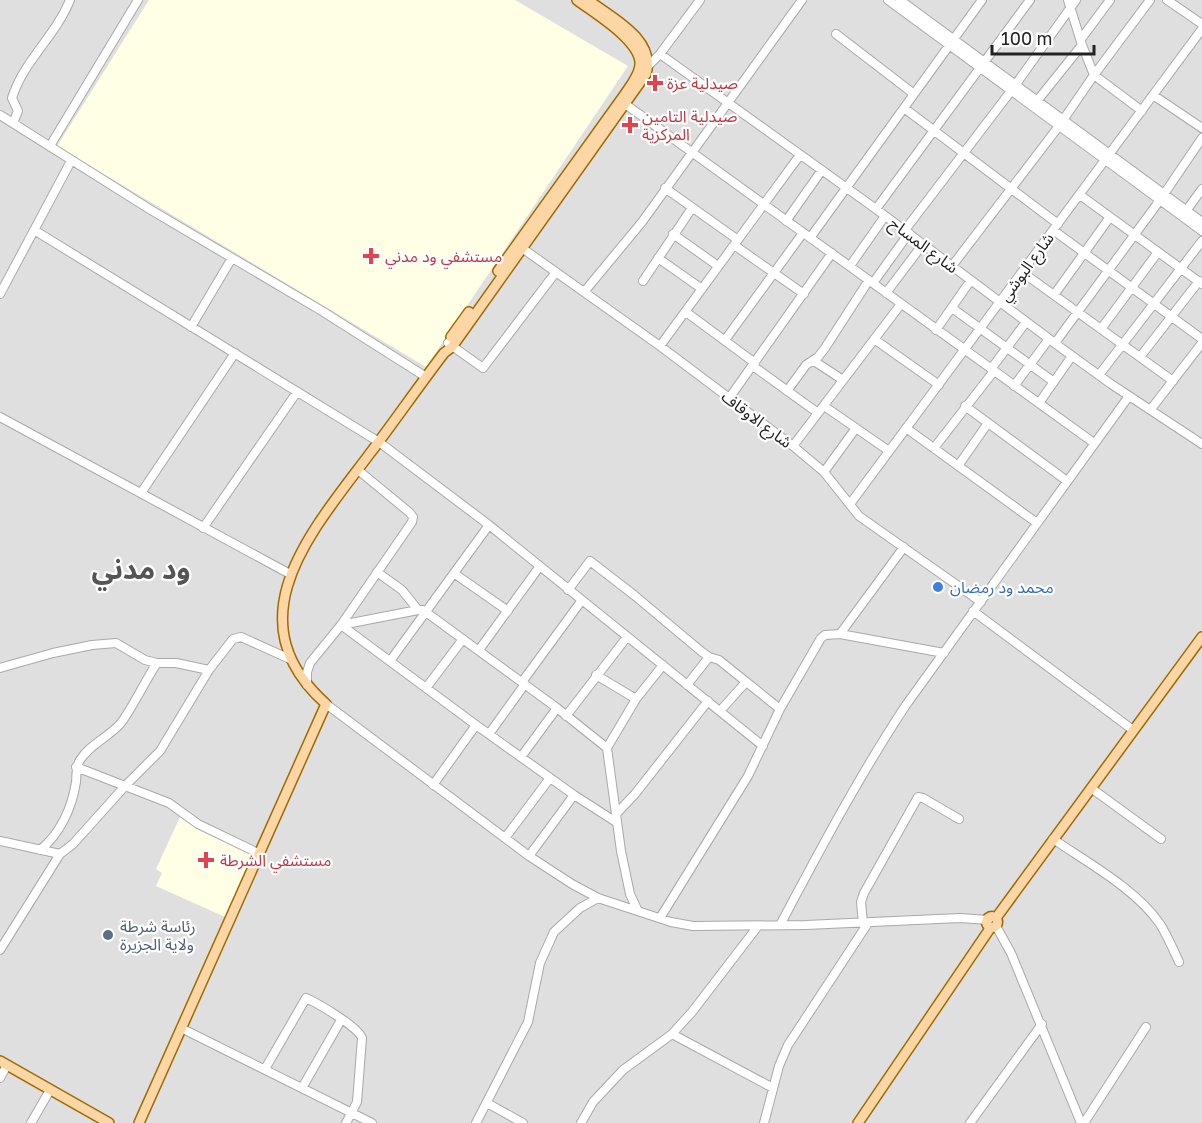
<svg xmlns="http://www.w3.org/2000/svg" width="1202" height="1123" viewBox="0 0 1202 1123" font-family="'Golos Text','Noto Sans Arabic',sans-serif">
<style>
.residential{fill:#e0dfdf}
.education{fill:#ffffe5}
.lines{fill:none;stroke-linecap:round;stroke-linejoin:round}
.minor-casing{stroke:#a9a9a9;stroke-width:10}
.major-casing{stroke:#a06b00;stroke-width:12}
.minor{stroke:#fff;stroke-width:8}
.major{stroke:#fcd6a4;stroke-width:9}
.health-dot{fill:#e0444e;stroke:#fff;stroke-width:2}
.shop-dot{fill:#3f7fe0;stroke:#fff;stroke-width:2}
.service-dot{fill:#5c6f8a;stroke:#fff;stroke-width:2}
.labels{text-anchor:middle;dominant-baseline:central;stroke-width:4.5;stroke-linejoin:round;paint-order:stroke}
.health-label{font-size:16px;fill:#be3a42;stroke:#fff;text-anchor:start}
.street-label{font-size:16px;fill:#222;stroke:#fff}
.shop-label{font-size:16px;fill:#366cbe;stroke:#fff;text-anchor:start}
.service-label{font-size:16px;fill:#4e5e75;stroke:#fff;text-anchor:start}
.town-label{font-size:28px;font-weight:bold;fill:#555;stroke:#fff}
</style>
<rect width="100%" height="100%" fill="#f2efe9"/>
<path class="residential" d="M0 0H1202V1123H0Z"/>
<path class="education" d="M149 0H515L628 66 426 367 57 146Z
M180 817 255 851 225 917 156 886 162 873 156 869Z"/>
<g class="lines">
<defs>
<path id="minor" d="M888 0 1202 231
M900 0 1202 222
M1068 0 1082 45 1094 75 1142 111
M1167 0 1202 24
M836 34 914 94
M1081 39 1110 0
M660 54 876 209 1064 350 1111 384 1202 444
M645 65H649L660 54 700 0
M1153 95 1202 128
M621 101 1094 443
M1037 101 1082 45
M904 108 1058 224
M0 115 151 210 322 311 426 377
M13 123 18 111 12 98C24 60 55 37 70 0
M50 146 138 0
M665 188 738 240
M1080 195 1202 284
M876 209 1030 0
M1186 211 1202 189
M786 221 822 170
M34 230 379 442 489 525 763 746
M905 230 1011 91 1076 0
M1053 230 1202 339
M673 234 718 266
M810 238 982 0
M734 245 804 294
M522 248 660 346 793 446 824 472 859 516 981 602
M658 258 702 289
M850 266 885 216
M952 266 1059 126 1094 75 1150 0
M1022 272 1173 381
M643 281 692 208
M873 283 909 233
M584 292 642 222 802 0
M886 293 923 244
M0 294 71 161
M1054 295 1110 217
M952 308 1054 382
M686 312 755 363
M191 327 232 258
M1101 329 1158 252
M936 330 971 280
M874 339 939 385
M725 340 803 233
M448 343 483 368 556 272
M1055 343 1160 200 1202 138
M660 346 800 155
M1140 357 1199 281
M814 361 843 380
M753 366 818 413
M991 369 1026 322
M1099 375 1202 241
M1014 386 1049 339
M787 391 806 365 818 357 825 348 869 280
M730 397 832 253
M1039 403 1072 356
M824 406 889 451
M965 406 1067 481
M1151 409 1202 343
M0 417 290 574
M906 428 1037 523
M793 446 901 304
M934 448 994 371
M958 466 988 423
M824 472 856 428
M141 493 235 353
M850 504 1202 29
M203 528 297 392
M377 572 402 590 418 610
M455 574 508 611
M568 590 590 561 634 595 702 652 709 657 719 660 780 709
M973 611 1133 730
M341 625 476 725 574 795 616 822
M341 625 418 610H423L557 708 607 748
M840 634 904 547
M479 650 540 566
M390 661 489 525
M0 668 53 653 92 645 116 643 145 660 157 663H176L209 670
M596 675 636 699
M522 682 582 600
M307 685V672L310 663 341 625 412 522 413 517 409 512 358 470
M687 685 709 657
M426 688 463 639
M326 704 529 856 572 884 598 898 671 922 693 926 806 925 960 918 988 920
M720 711 746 682
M566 716 627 637
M489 734 525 684
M521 757 557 708
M76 767 169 803 198 824 260 854
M433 785 476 725
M1091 788 1161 839
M616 814 635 794 708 701
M505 838 550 778
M1053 839C1088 863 1136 889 1160 924 1167 935 1173 949 1179 962
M0 841 60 854
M40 850C60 834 72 808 76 782 77 774 75 768 80 760 90 744 109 737 121 723 133 707 145 681 157 663
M529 856 574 795
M637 909 630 894 621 851 607 748 636 699 663 665
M660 918 748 776 780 709 821 638 825 635 840 634 944 653
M863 923 861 902 864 893 918 797 923 798 959 819
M780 925C820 850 859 776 906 705L1129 396
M996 926 1011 953 1081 1123
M0 950 60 854 73 844 126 785 160 751 209 670 233 639 241 637 290 659
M181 1028 372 1123
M672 1034 773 1088
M265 1069 306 998C319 1004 357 1026 362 1038L357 1102 346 1123
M0 1078 7 1065
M302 1088 341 1020
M487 1103 523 1123
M31 1123 50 1090
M476 1123 528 1022 540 963 554 932 580 908 598 898
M581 1123 593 1102 623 1070 672 1034 692 1012 758 926
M764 1123 779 1066 788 1045 868 923
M970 1123 1042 1024
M1084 1123 1146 1027"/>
<path id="major" d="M498 271 625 94C631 85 639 76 640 65 642 41 594 13 577 0
M451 337 469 312
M986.5 922a5.5 5.5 0 1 1 11 0a5.5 5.5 0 1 1-11 0Z
M996 918 1202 637
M0 1061 109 1123
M139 1123 326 704C232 620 311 532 368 456 394 422 418 387 444 353L452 347 646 74C656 39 612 18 588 0
M858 1123 991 927"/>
</defs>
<use href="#minor" class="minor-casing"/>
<use href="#major" class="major-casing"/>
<use href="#minor" class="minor"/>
<use href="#major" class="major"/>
</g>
<g class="health-dot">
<path d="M652 74h6v6h6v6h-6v6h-6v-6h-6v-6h6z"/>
<path d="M627 116h6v6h6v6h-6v6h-6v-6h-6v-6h6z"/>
<path d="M368 247h6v6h6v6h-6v6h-6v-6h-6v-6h6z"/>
<path d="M203 851h6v6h6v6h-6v6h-6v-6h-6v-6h6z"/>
</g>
<circle class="shop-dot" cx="938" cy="587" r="6"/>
<circle class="service-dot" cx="108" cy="935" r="6"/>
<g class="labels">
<g class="health-label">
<text x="667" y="83">صيدلية عزة</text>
<text x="642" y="116">صيدلية التامين<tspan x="642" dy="18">المركزية</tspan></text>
<text x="385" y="256">مستشفي ود مدني</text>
<text x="220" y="860">مستشفي الشرطة</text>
</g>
<g class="street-label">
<text transform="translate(924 245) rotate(37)">شارع المساح</text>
<text transform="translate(1026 267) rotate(-54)">شارع البوشي</text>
<text transform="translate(757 419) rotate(37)">شارع الاوقاف</text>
</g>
<g class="shop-label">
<text x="950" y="587">محمد ود رمضان</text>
</g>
<g class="service-label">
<text x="120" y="926">رئاسة شرطة<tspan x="120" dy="18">ولاية الجزيرة</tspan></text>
</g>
<g class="town-label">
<text x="141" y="568">ود مدني</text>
</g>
</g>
<path d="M992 45v9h102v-9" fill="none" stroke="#222222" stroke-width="3"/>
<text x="1001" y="45" font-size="18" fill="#222222" stroke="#ffffff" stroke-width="4.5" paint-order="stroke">100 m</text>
</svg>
